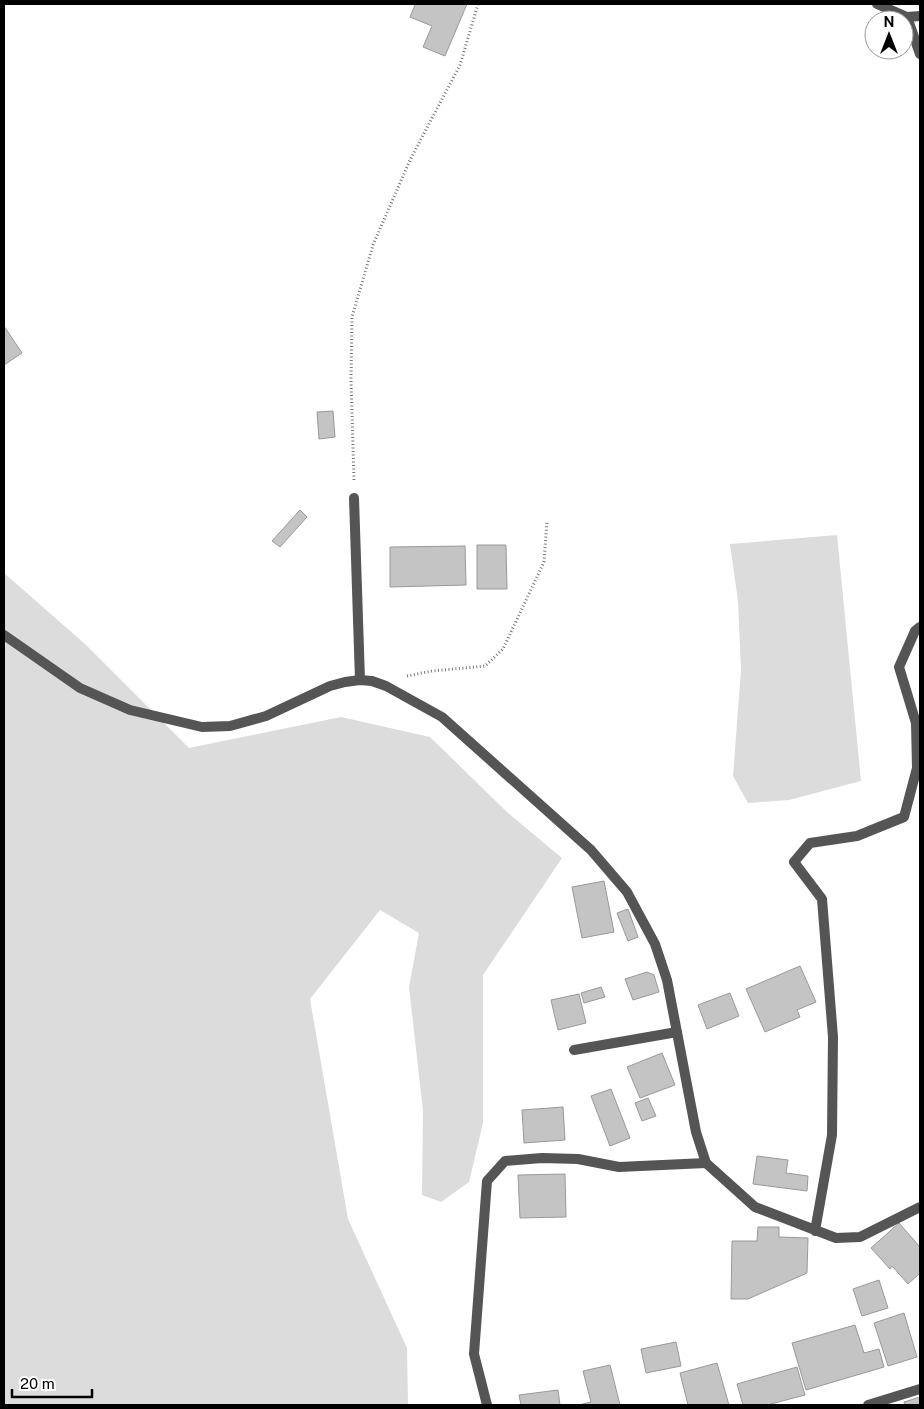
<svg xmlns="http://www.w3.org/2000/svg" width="924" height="1409" viewBox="0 0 924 1409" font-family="'Public Sans',sans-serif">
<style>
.green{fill:#dcdcdc}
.building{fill:#c4c4c4;stroke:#999}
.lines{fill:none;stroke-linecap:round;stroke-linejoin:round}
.path{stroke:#777;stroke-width:3;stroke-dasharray:1 2.5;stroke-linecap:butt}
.lane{stroke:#555;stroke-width:10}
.street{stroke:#555;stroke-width:10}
</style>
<rect width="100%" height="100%" fill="#fff"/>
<path class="green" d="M837 535 861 781 789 800 748 803 733 776 741 670 738 601 730 544Z
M4 573 85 644 189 748 341 717 430 737 508 813 562 858 483 975V1123L469 1182 441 1202 422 1195 423 1111 409 987 419 933 380 910 310 999 348 1219 407 1348 408 1405H4Z"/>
<path class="building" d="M412 4H467L445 56 423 47 432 26 410 17 415 5Z
M4 326 22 353 4 365Z
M333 411 335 437 319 439 317 412Z
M300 510 307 517 280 547 272 541Z
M477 545H506L507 589H477Z
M465 546 466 585 390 587V547Z
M604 881 614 932 582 938 572 887Z
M628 909 638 937 628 941 617 913Z
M800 966 816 1002 797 1010 800 1017 765 1032 746 989Z
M647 972 654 975 659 992 633 1000 625 979Z
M601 987 605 997 584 1003 581 993Z
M730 993 739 1016 707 1029 698 1005Z
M579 994 586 1023 558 1030 551 1000Z
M662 1053 675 1085 640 1098 627 1067Z
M611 1089 630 1138 610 1146 591 1096Z
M648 1098 656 1116 642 1121 635 1103Z
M563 1107 565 1140 524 1143 522 1110Z
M757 1156 788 1160 786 1173 808 1176 807 1191 753 1184Z
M565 1174 566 1217 520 1218 518 1175Z
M899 1223 920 1247V1273L908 1284 892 1266 890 1269 871 1248Z
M758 1227H779V1237L808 1238 807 1273 748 1299H731L732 1241H757Z
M879 1280 888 1308 862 1316 853 1289Z
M904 1313 917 1357 888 1366 874 1323Z
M855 1325 864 1353 879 1349 884 1367 806 1390 792 1343Z
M676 1342 681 1366 646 1373 641 1349Z
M717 1363 729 1405H688L680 1373Z
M610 1365 620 1405H579L591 1402 583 1371Z
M797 1367 805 1395 767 1405H743L737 1384Z
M558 1390 560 1405H521L519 1395Z
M920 1397V1405H905L904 1402Z"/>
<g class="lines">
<path class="path" d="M354 480 351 380 352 317 373 245 410 160 460 65 478 4
M407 676 432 671 485 666 503 649 544 562 547 521"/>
<path class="lane" d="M354 498 360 680
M574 1050 677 1032
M487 1405 474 1354 487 1181 505 1161 542 1158 578 1159 619 1167 706 1163
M868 1405 920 1389"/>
<path class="street" d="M877 4 907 17 920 16
M907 17 920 54
M4 635 80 688 130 710 202 727 230 726 266 716 330 686 345 682 360 680 372 681 386 686 442 717 591 850 627 892 655 944 667 980 696 1132 706 1163 755 1207 836 1238 860 1237 920 1207
M815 1231 832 1135 833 1037 822 899 794 862 810 843 857 836 904 817 917 768 916 723 899 667 915 631 920 627"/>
</g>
<rect width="924" height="1409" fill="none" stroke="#000000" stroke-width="10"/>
<g transform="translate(889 35)"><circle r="24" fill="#ffffff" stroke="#999999"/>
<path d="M0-4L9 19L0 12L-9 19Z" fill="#000000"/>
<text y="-8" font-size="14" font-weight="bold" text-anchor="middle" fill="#000000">N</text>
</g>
<path d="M12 1389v8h80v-8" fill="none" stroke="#000000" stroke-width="2.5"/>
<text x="20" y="1389" font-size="15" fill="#000000" stroke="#ffffff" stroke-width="4" paint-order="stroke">20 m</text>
</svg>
